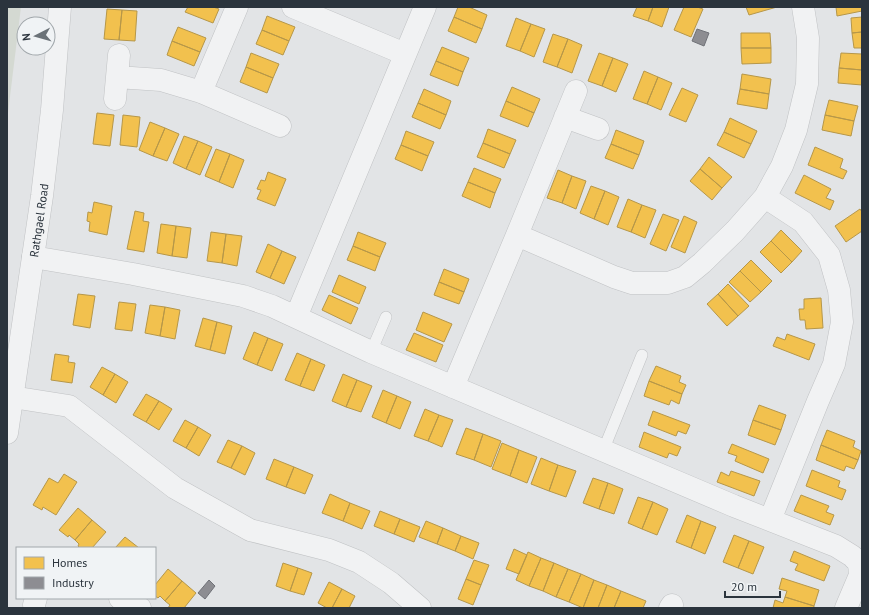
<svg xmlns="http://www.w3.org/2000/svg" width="869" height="615" viewBox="0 0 869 615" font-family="'PT Sans',sans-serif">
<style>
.green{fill:#d4d9d2}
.homes{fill:#f2c14e;stroke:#b69749}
.industry{fill:#8d8d92;stroke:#707278}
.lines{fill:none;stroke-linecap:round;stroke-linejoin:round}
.service-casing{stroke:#c0c2c4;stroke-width:12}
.minor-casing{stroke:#c0c2c4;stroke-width:23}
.tertiary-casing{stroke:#c0c2c4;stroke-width:23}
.service{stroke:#f1f2f3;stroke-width:11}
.minor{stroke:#f1f2f3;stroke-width:22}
.tertiary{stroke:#f1f2f3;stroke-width:22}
.labels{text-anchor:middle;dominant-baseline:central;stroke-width:4;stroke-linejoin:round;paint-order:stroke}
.street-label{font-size:12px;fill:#2b343d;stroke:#f0f3f5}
</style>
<rect width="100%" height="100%" fill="#e2e4e6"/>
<path class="green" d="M7 7H21L7 121Z"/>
<path class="homes" d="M188 7H213L219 9 213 23 185 12Z
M458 7H469L487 15 482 29 454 17Z
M637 7H653L648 21 633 16Z
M653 7H669L662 27 648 21Z
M684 7H697L703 9 691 37 674 30Z
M746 7H777L749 15Z
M836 7H862V11L837 16Z
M107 9 122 10 119 40 104 39Z
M122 10 137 11 135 41 119 40Z
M267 16 295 27 289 41 262 30Z
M454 17 482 29 476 43 448 31Z
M862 17V32L852 33 851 18Z
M516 18 531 24 520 51 506 46Z
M531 24 545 29 534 57 520 51Z
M178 27 206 38 200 52 172 41Z
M262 30 289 41 283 55 256 44Z
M862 32V48H854L852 33Z
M741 33H770L771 48H741Z
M553 34 568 39 557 67 543 62Z
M568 39 582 45 572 73 557 67Z
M172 41 200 52 194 66 167 55Z
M442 47 469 58 463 72 436 61Z
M741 48H771V63L742 64Z
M251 53 279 64 273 78 246 67Z
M599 53 613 58 602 86 588 81Z
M841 53 862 54V70L839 68Z
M613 58 628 64 616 92 602 86Z
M436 61 463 72 458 86 430 75Z
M246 67 273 78 267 93 240 82Z
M839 68 862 70V85L838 83Z
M644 71 658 77 647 104 633 99Z
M742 74 771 79 769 94 740 89Z
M658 77 672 83 661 110 647 104Z
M512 87 540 99 534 113 506 101Z
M682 88 698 95 686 122 669 115Z
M424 89 451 101 446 115 418 103Z
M740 89 769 94 767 109 737 104Z
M829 100 858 106 854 121 825 115Z
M506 101 534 113 528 127 500 116Z
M418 103 446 115 440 129 412 117Z
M97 113 114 115 110 146 93 144Z
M123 115 140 117 137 147 120 145Z
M825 115 854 121 851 136 822 130Z
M730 118 757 131 751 144 724 132Z
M150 122 165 128 153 156 139 150Z
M165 128 179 134 167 161 153 156Z
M488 129 516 140 510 154 483 143Z
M616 130 644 141 639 155 611 144Z
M406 131 434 142 428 156 401 145Z
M724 132 751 144 744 158 717 145Z
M184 136 198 141 186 169 173 163Z
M198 141 212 147 200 175 186 169Z
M483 143 510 154 504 168 477 157Z
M611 144 639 155 633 169 605 158Z
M401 145 428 156 422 171 395 159Z
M815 147 843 159 840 168 847 171 843 179 808 165Z
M216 149 230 154 219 182 205 176Z
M230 154 244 160 233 188 219 182Z
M709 157 732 177 722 188 700 169Z
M474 168 501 179 495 193 468 182Z
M700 169 722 188 712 200 690 181Z
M558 170 572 176 562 203 547 198Z
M268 172 286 179 275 206 257 199 261 190 257 189 261 180 265 181Z
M804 175 831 189 826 198 834 201 830 210 795 193Z
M572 176 586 181 576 209 562 203Z
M468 182 495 193 490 208 462 196Z
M591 186 605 191 594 219 580 213Z
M605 191 619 197 608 225 594 219Z
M628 199 642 205 631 232 617 227Z
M94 202 112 206 107 235 89 231 90 222 87 221 88 212 92 213Z
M642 205 656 210 645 238 631 232Z
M860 209 862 212V231L846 242 835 226Z
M135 211 144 213 143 221 149 222 144 252 127 249Z
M663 214 679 220 666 251 650 244Z
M684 216 697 222 685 253 671 247Z
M161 224 176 226 172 256 157 253Z
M176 226 191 228 187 258 172 256Z
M781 230 802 251 792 262 771 241Z
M211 232 226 234 222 263 207 261Z
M358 232 386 243 380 257 353 246Z
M226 234 242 236 237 266 222 263Z
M771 241 792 262 781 273 760 252Z
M268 244 282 251 270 278 256 272Z
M353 246 380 257 375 271 347 260Z
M282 251 296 257 284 284 270 278Z
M751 260 772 281 761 292 740 271Z
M444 269 469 279 464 292 439 282Z
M740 271 761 292 750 302 729 282Z
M339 275 366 287 359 304 332 292Z
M439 282 464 292 459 304 434 295Z
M728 284 749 306 738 316 718 294Z
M78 294 95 296 90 328 73 325Z
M718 294 738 316 727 326 707 304Z
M329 295 358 308 351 324 322 310Z
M821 298 823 328 806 329 805 320H800L799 309H804V299Z
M119 302 136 304 132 331 115 329Z
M150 305 165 307 160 336 145 333Z
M165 307 180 310 175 339 160 336Z
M423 312 452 324 444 342 416 330Z
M203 318 217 322 210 350 195 346Z
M217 322 232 326 225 354 210 350Z
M254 332 268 338 257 365 243 359Z
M414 333 443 345 436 362 406 350Z
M787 334 815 344 809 360 773 346 777 337 785 340Z
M268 338 283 344 272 371 257 365Z
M297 353 311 359 300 386 285 380Z
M55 354 69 356 68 362 75 363 72 383 51 380Z
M311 359 325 365 314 391 300 386Z
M656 366 681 376 679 382 686 385 682 394 649 381Z
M102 367 115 374 103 395 90 387Z
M115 374 128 382 116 403 103 395Z
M343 374 357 380 346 407 332 401Z
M357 380 372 386 361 412 346 407Z
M649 381 682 394 679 404 671 400 669 405 644 396Z
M383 390 397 396 386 423 372 417Z
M146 394 159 401 146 422 133 415Z
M397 396 411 402 400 429 386 423Z
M159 401 172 409 159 430 146 422Z
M759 405 786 415 781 430 753 420Z
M425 409 439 415 428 441 414 436Z
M653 411 690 425 686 434 678 431 676 436 648 425Z
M439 415 453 420 442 447 428 441Z
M185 420 198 427 186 448 173 441Z
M753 420 781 430 775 445 748 435Z
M198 427 211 435 199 456 186 448Z
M466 428 483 434 474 460 456 454Z
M827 430 855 441 853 447 861 451 858 460 821 445Z
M644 432 681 447 677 456 669 453 667 458 639 447Z
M483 434 501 441 491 467 474 460Z
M228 440 242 446 231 468 217 462Z
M502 443 519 450 510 476 492 469Z
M732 444 769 459 763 473 735 461 737 456 728 453Z
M821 445 858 460 854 469 846 466 844 471 816 460Z
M242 446 255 453 245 475 231 468Z
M519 450 537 457 527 483 510 476Z
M541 458 558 465 549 491 531 484Z
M274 459 294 467 286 487 266 479Z
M558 465 576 471 566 497 549 491Z
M294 467 313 475 305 494 286 487Z
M812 470 840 481 838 487 846 490 842 500 806 486Z
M731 471 760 481 754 496 717 482 721 472 729 476Z
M64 474 77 482 56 515 43 507 42 510 33 505 49 478 58 483Z
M593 478 608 483 599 509 583 503Z
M608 483 623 489 614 514 599 509Z
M330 494 350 503 343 521 322 513Z
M801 495 829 506 826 512 834 515 830 525 794 511Z
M638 497 653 502 642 529 628 523Z
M653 502 668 509 657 535 642 529Z
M350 503 370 511 362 529 343 521Z
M78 508 92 520 75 540 69 535 68 537 59 530Z
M380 511 400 519 394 534 374 526Z
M687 515 701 521 691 548 676 542Z
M400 519 420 527 414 542 394 534Z
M92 520 106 532 92 548H80L78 546 79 544 75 540Z
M426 521 443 528 437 544 419 537Z
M701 521 716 527 705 554 691 548Z
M443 528 461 536 455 551 437 544Z
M734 535 749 541 738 568 723 562Z
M461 536 479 543 473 559 455 551Z
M125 537 139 548H115Z
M749 541 764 547 753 574 738 568Z
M514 549 527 555 519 574 506 569Z
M794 551 830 566 824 581 795 570 798 564 790 561Z
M528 552 541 558 529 586 516 580Z
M541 558 554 563 543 591 529 586Z
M474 560 489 565 481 585 466 579Z
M283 563 298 568 290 591 276 586Z
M554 563 568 569 556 597 543 591Z
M298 568 312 573 304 595 290 591Z
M168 569 182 581 165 601 160 596 158 598 155 596V585Z
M568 569 581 574 569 602 556 597Z
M581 574 594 580 583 608 569 602Z
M782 578 819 590 814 606 785 597 787 591 779 589Z
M466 579 481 585 473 605 458 599Z
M594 580 607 585 598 608H583Z
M182 581 196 593 184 608H168L170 605 165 601Z
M329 582 342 589 332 608H327L318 603Z
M607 585 621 591 614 608H598Z
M342 589 355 596 349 608H332Z
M621 591 646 601 643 608H614Z
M785 597 814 606V608H773L775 600 783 603Z"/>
<path class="industry" d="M697 29 709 33 704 46 692 41Z
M209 580 215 586 205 599 198 593Z"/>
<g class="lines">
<defs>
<path id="service" d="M371 352 386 317
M603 451 642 355"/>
<path id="minor" d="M293 7 405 54
M117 77 161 80 201 92 280 126
M201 92 237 7
M115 99 119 55
M565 117 598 129
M765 197 803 222 829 255 839 290 842 322 834 364 818 401 770 520
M517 235 614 277 632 283H668L685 277 702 263 735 231 765 197 782 166 796 130 807 84 808 38 803 7
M33 257 133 274 243 296 272 306 371 352 734 506 836 546 852 556 859 563 860 575 846 608
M296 317 425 7
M453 387 517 235 576 91
M12 397 69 406 175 488 250 530 329 550 359 562 391 583 420 608
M120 598 140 608
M34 605 36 598
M670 608 672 605"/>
<g id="tertiary">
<path id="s1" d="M7 433 42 196 52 110 60 7"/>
</g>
</defs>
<use href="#service" class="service-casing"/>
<use href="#minor" class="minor-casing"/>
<use href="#tertiary" class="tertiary-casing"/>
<use href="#service" class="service"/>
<use href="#minor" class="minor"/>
<use href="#tertiary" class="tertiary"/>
</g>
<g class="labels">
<g class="street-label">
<text stroke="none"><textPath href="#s1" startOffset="215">Rathgael Road</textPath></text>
</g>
</g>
<rect width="869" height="615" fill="none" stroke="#2b343d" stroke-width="16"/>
<rect x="16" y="547" width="140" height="52" fill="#f0f3f5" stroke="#a1a7ab"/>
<rect x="24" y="557" width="20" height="12" fill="#f2c14e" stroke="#a1a7ab"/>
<text x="52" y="567" font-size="12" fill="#2b343d">Homes</text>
<rect x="24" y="577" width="20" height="12" fill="#8d8d92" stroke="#a1a7ab"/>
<text x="52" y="587" font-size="12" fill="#2b343d">Industry</text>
<g transform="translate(36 36) rotate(264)"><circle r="19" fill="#f0f3f5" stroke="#a1a7ab"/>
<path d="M0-3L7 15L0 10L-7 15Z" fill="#6b7278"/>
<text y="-6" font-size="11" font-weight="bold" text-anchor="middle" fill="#2b343d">N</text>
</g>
<path d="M725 591v6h55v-6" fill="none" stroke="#2b343d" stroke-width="2"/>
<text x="731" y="591" font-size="12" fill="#2b343d" stroke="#f0f3f5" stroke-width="3" paint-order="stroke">20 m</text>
</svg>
